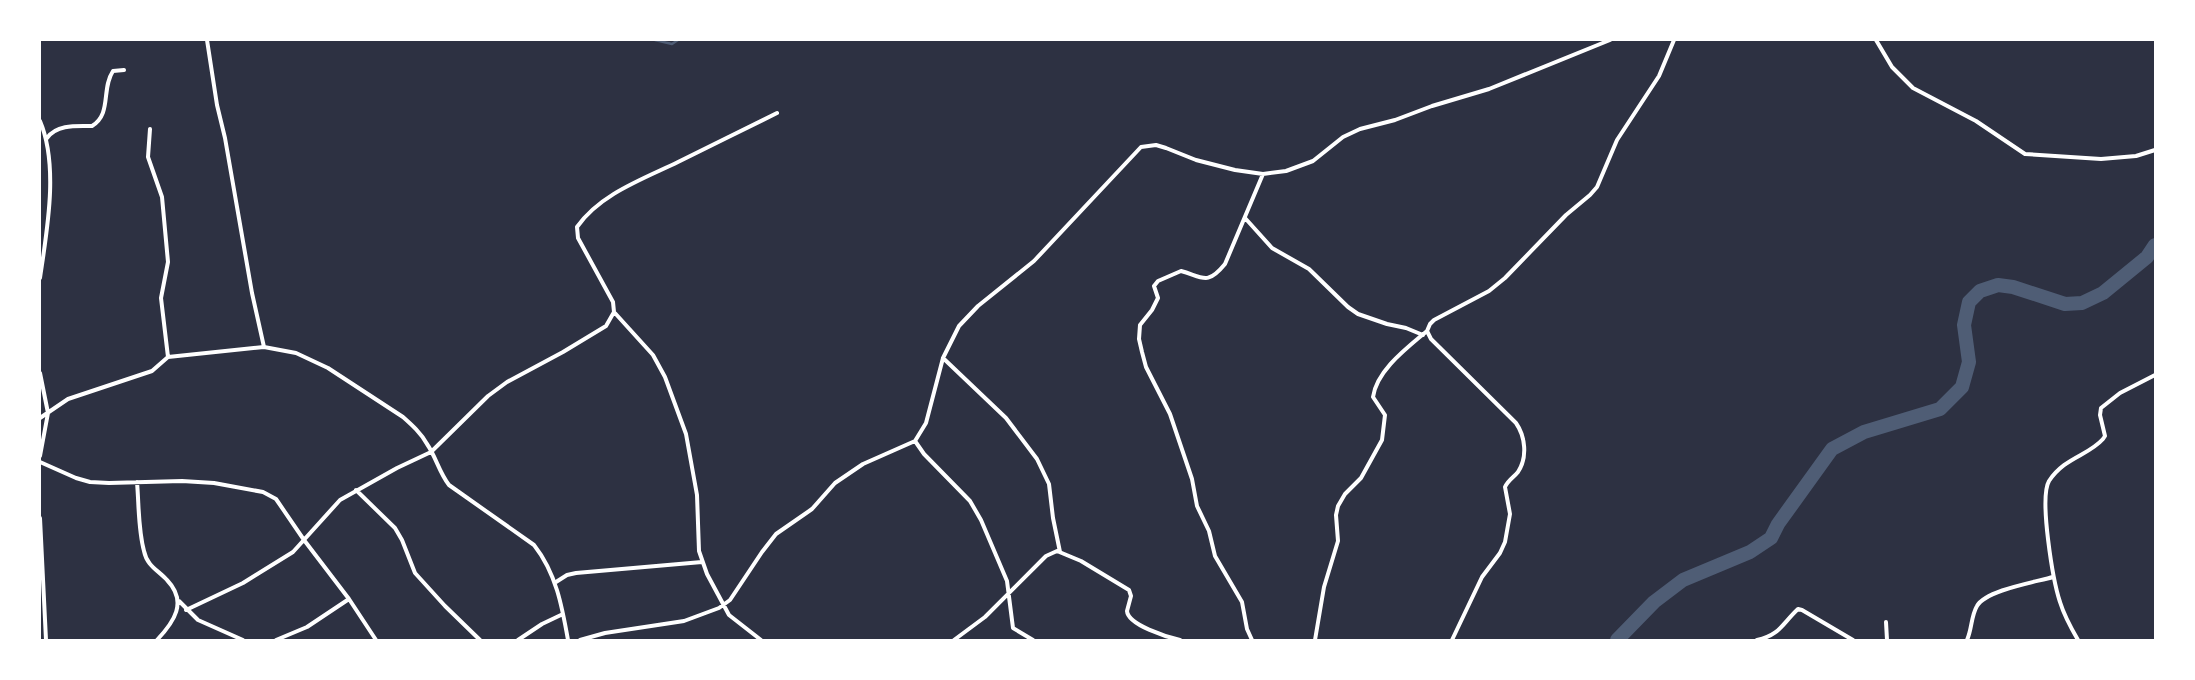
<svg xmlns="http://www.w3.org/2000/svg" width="2195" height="680" viewBox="0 0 2195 680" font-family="'PT Serif',serif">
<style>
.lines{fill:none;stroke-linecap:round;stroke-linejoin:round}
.stream{stroke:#4f5d75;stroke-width:2.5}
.river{stroke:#4f5d75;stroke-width:14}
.minor{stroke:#fff;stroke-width:4}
</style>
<rect width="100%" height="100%" fill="#2d3142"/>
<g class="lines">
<path class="stream" d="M655 40 672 44 678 40"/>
<path class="river" d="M1617 640 1654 602 1683 580 1750 552 1771 538 1778 524 1832 449 1864 432 1940 409 1962 387 1969 362 1964 325 1969 302 1980 291 1998 285 2013 287 2065 304 2082 303 2103 293 2147 257 2155 245"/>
<path class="minor" d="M207 40 217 105 225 138 252 293 264 347
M1876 40 1892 67 1913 88 1976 121 2025 154 2101 159 2136 156 2155 150
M40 121C59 166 47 230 40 278
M150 129 148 157 162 197 168 262 161 298 168 357
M47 138C57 124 77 126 92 126 112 114 101 89 113 71L124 70
M1245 218 1272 248 1309 269 1348 307 1358 314 1387 324 1406 328 1423 335
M614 312 653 355 665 377 686 434 697 495 699 551 707 574 729 615 761 640
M943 358 1006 418 1037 459 1049 484 1053 518 1060 552
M40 373 48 413 40 456
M40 418 68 399 152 371 168 357 264 347 296 353 328 368 403 417C412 425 421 433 427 444 436 457 439 472 449 485L534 545C556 573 562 606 568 640
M915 441 924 454 970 501 981 520 1007 581 1013 628 1033 640
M40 462 76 478 90 482 109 483 182 481 214 483 263 492 276 499 304 540 349 599 376 640
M137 482C139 505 138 529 144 551 147 566 158 570 167 580 188 602 174 622 157 640
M356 490 395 528 402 540 415 573 445 606 480 640
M40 518 46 640
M556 582 567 575 576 573 702 562
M179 601 198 620 243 640
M186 610 243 583 293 552 340 500 397 468 431 452 488 396 507 382 563 352 606 326 614 312 613 302 578 238 577 227C600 194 643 179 678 162 711 146 744 129 777 113
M1886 622 1887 640
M276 640 307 627 349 599
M518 640 542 624 563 614
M580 640 605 633 684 621 719 608 730 600 762 552 776 534 812 509 835 483 863 464 915 441 926 423 943 358 959 326 978 306 1034 261 1141 147 1156 145 1166 148 1196 160 1235 170 1263 174 1286 171 1313 161 1343 137 1360 129 1395 120 1432 106 1489 89 1610 40
M954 640 985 617 1046 556 1057 551 1081 561 1129 590 1131 596 1127 611C1128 625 1167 637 1180 640
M1252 640 1247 629 1242 602 1215 556 1209 531 1197 506 1192 479 1170 414 1146 367 1142 352 1139 339 1140 325 1152 310 1158 298 1154 286 1158 281 1181 271C1203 277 1207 286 1225 264L1263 174
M1315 640 1324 587 1338 541 1336 515 1338 506 1345 494 1361 478 1382 440 1385 415 1373 397C1377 370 1407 348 1427 331
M1452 640 1482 577 1500 553 1505 542 1510 514 1505 487C1508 480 1514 477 1518 472 1528 457 1525 436 1516 423L1431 339 1427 331 1430 324 1434 320 1489 291 1505 278 1566 215 1590 195 1597 187 1617 140 1659 76 1674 40
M1757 640C1780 635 1782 624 1798 609L1802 610 1853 640
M1967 640C1972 629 1971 616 1977 606 1986 590 2036 582 2053 577
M2078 640C2071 628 2064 615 2060 602 2053 581 2039 498 2049 481 2065 457 2088 456 2103 439L2105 436 2100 415 2101 408 2120 393 2155 375"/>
</g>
<rect width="2195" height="680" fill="none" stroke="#ffffff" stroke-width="82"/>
</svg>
